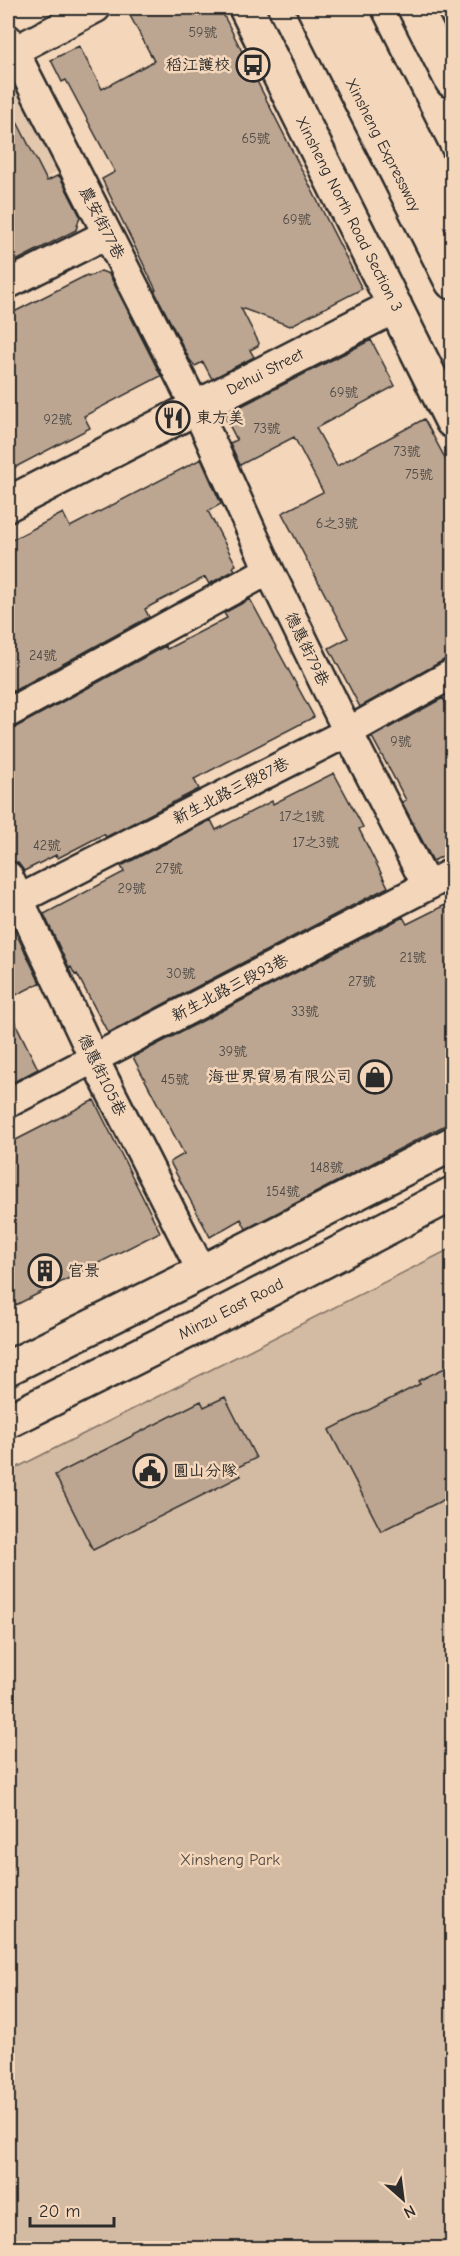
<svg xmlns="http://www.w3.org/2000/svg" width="460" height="2256" viewBox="0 0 460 2256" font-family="'Comic Neue','LXGW WenKai TC',sans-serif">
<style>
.built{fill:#e3c8ae}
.green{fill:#d3baa2;stroke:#7f7266;stroke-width:1.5}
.building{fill:#bca692;stroke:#2b2b2b;stroke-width:1.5}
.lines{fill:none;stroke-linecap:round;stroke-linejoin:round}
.minor-casing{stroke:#2b2b2b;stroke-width:33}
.tertiary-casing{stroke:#2b2b2b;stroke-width:38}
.trunk-casing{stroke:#2b2b2b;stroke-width:38}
.minor{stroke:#f4d6ba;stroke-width:28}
.tertiary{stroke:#f4d6ba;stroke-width:33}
.trunk{stroke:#f4d6ba;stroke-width:33}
.labels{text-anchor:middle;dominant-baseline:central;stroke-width:5;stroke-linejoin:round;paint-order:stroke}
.number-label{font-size:14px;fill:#4f4a45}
.poi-label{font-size:16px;fill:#2b2b2b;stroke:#f4d6ba;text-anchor:start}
.street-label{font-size:16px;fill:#2b2b2b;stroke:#f4d6ba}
.park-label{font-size:16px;fill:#4d4843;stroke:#f4d6ba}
</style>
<rect width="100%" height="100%" fill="#f4d6ba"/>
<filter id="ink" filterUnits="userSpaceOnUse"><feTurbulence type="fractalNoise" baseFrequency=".0167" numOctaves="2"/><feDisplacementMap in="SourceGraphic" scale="12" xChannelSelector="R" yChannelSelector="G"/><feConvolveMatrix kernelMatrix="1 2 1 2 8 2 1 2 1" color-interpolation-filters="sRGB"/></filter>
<g filter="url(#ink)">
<path class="built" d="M8 73 58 171 8 198Z"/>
<path class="green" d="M452 1248V2248H8V1472Z"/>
<path class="building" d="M126 8H220L362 289 290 326 241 308 259 343 258 346 250 350 254 357 212 379 203 362 195 366 190 360 154 290H156L102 179 115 172 66 80 62 82 51 60 79 46 102 89 154 61Z
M8 104 47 181 59 175 80 216 76 230 8 265Z
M101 271 109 274 161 376 84 416 90 428 8 471V315L87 275 88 277Z
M371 340 395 386 316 428 337 466 424 419 453 473V658L444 660 360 707 329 648 348 638 282 513 323 492 294 437 240 465 230 443 237 440 224 415Z
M201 459 221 504 208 511 236 565 233 567 235 570 209 584 205 577 152 605 145 609 149 617 8 694V542L63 513 70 527Z
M250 599 314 717 194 779 199 789 106 837 104 834 58 858 56 855 24 871 18 863 8 860V729L16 727 165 646 167 649 227 618 224 613Z
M443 698 453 715V851L433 861 402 802 406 800 372 737Z
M334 773 363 827 359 829 388 887 108 1033 77 974 75 975 71 967 69 968 44 914 124 872 121 866 211 820 216 830 272 801 273 804Z
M453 901V1121L246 1229 241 1219 210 1237 170 1162 184 1154 133 1057 403 917 407 924Z
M14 929 40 983 8 999V932Z
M8 1008 38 1069 8 1085Z
M94 1100 160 1232 8 1309V1144Z
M453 1364V1495L381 1531 329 1430 420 1384 418 1381Z
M225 1397 256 1458 236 1468 241 1476 93 1550 55 1475 201 1401 204 1407Z"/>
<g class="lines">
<defs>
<path id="minor" d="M8 39 196 408 269 570 348 732 427 886
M14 51 96 8
M8 284 107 234
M8 713 269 570
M8 876 94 1059 202 1272
M8 905 348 732 452 674
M8 1103 452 873"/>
<path id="tertiary" d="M246 8 452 421
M415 8 452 81
M8 504 395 306
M8 1368 202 1272 452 1144
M8 1421 228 1311 452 1194"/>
<path id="trunk" d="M314 8 452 282
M349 8 452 213"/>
</defs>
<use href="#minor" class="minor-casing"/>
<use href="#tertiary" class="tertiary-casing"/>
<use href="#trunk" class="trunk-casing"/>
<use href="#minor" class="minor"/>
<use href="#tertiary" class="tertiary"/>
<use href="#trunk" class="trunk"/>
</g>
</g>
<defs>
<symbol id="bus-ring" viewBox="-11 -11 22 22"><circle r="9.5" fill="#f4d6ba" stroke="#2b2b2b" stroke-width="1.5"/><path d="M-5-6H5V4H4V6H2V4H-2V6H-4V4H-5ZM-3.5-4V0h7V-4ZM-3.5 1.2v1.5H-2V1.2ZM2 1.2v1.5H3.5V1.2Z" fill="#2b2b2b"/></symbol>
<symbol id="restaurant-ring" viewBox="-11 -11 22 22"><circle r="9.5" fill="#f4d6ba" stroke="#2b2b2b" stroke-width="1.5"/><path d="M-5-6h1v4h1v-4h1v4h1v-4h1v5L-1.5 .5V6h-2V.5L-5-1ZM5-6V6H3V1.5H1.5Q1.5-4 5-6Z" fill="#2b2b2b"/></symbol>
<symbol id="shop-ring" viewBox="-11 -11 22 22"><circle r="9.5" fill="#f4d6ba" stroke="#2b2b2b" stroke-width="1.5"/><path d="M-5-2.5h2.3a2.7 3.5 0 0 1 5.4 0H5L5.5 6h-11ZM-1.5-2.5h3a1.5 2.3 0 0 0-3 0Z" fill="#2b2b2b"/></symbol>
<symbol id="building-ring" viewBox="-11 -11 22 22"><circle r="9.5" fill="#f4d6ba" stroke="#2b2b2b" stroke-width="1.5"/><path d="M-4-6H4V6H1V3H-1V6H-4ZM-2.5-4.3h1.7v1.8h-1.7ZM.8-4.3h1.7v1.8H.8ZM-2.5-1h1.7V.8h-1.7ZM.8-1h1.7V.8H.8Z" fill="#2b2b2b"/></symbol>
<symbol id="civic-ring" viewBox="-11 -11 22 22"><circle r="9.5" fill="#f4d6ba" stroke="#2b2b2b" stroke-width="1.5"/><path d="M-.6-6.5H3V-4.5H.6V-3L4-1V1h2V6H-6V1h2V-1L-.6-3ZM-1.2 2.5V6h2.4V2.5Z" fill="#2b2b2b"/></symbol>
</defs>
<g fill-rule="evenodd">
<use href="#bus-ring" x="234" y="46" width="38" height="38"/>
<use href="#restaurant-ring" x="154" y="399" width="38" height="38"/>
<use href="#shop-ring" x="356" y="1058" width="38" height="38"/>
<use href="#building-ring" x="26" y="1252" width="38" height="38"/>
<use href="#civic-ring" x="131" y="1452" width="38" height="38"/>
</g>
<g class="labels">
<g class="number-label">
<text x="203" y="32">59號</text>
<text x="256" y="138">65號</text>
<text x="297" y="219">69號</text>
<text x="344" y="392">69號</text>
<text x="58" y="419">92號</text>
<text x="267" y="428">73號</text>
<text x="407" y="451">73號</text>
<text x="419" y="474">75號</text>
<text x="337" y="523">6之3號</text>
<text x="43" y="655">24號</text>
<text x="401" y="741">9號</text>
<text x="302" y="816">17之1號</text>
<text x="316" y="842">17之3號</text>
<text x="47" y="845">42號</text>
<text x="169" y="868">27號</text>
<text x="132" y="888">29號</text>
<text x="413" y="957">21號</text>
<text x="181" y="973">30號</text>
<text x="362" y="981">27號</text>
<text x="305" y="1011">33號</text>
<text x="233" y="1051">39號</text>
<text x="175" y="1079">45號</text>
<text x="327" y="1167">148號</text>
<text x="283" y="1191">154號</text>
</g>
<g class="poi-label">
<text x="230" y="65" text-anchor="end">稻江護校</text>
<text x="196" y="418">東方美</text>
<text x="352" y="1077" text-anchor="end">海世界貿易有限公司</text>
<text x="68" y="1271">官景</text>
<text x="173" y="1471">圓山分隊</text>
</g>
<g class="street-label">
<text transform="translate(383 145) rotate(63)">Xinsheng Expressway</text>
<text transform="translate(349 214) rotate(63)">Xinsheng North Road Section 3</text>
<text transform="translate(102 223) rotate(63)">農安街77巷</text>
<text transform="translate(265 372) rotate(-27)">Dehui Street</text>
<text transform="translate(307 649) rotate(64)">德惠街79巷</text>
<text transform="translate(231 791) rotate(-27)">新生北路三段87巷</text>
<text transform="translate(230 988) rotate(-27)">新生北路三段93巷</text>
<text transform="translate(102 1075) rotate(64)">德惠街105巷</text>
<text transform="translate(231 1309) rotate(-27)">Minzu East Road</text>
</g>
<g class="park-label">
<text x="230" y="1860">Xinsheng Park</text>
</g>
</g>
<rect width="460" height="2256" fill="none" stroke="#f4d6ba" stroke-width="30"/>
<rect x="15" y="15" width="430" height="2226" fill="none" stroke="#2b2b2b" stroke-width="2" filter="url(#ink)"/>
<g transform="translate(403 2199) rotate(152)" stroke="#f4d6ba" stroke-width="4.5" paint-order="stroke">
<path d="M0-4.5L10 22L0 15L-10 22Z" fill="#2b2b2b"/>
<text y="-9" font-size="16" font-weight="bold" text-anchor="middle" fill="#2b2b2b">N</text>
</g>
<path d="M30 2217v9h84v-9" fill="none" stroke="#2b2b2b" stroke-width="3"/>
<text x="39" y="2217" font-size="18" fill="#2b2b2b" stroke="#f4d6ba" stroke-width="4.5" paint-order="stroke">20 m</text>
</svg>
